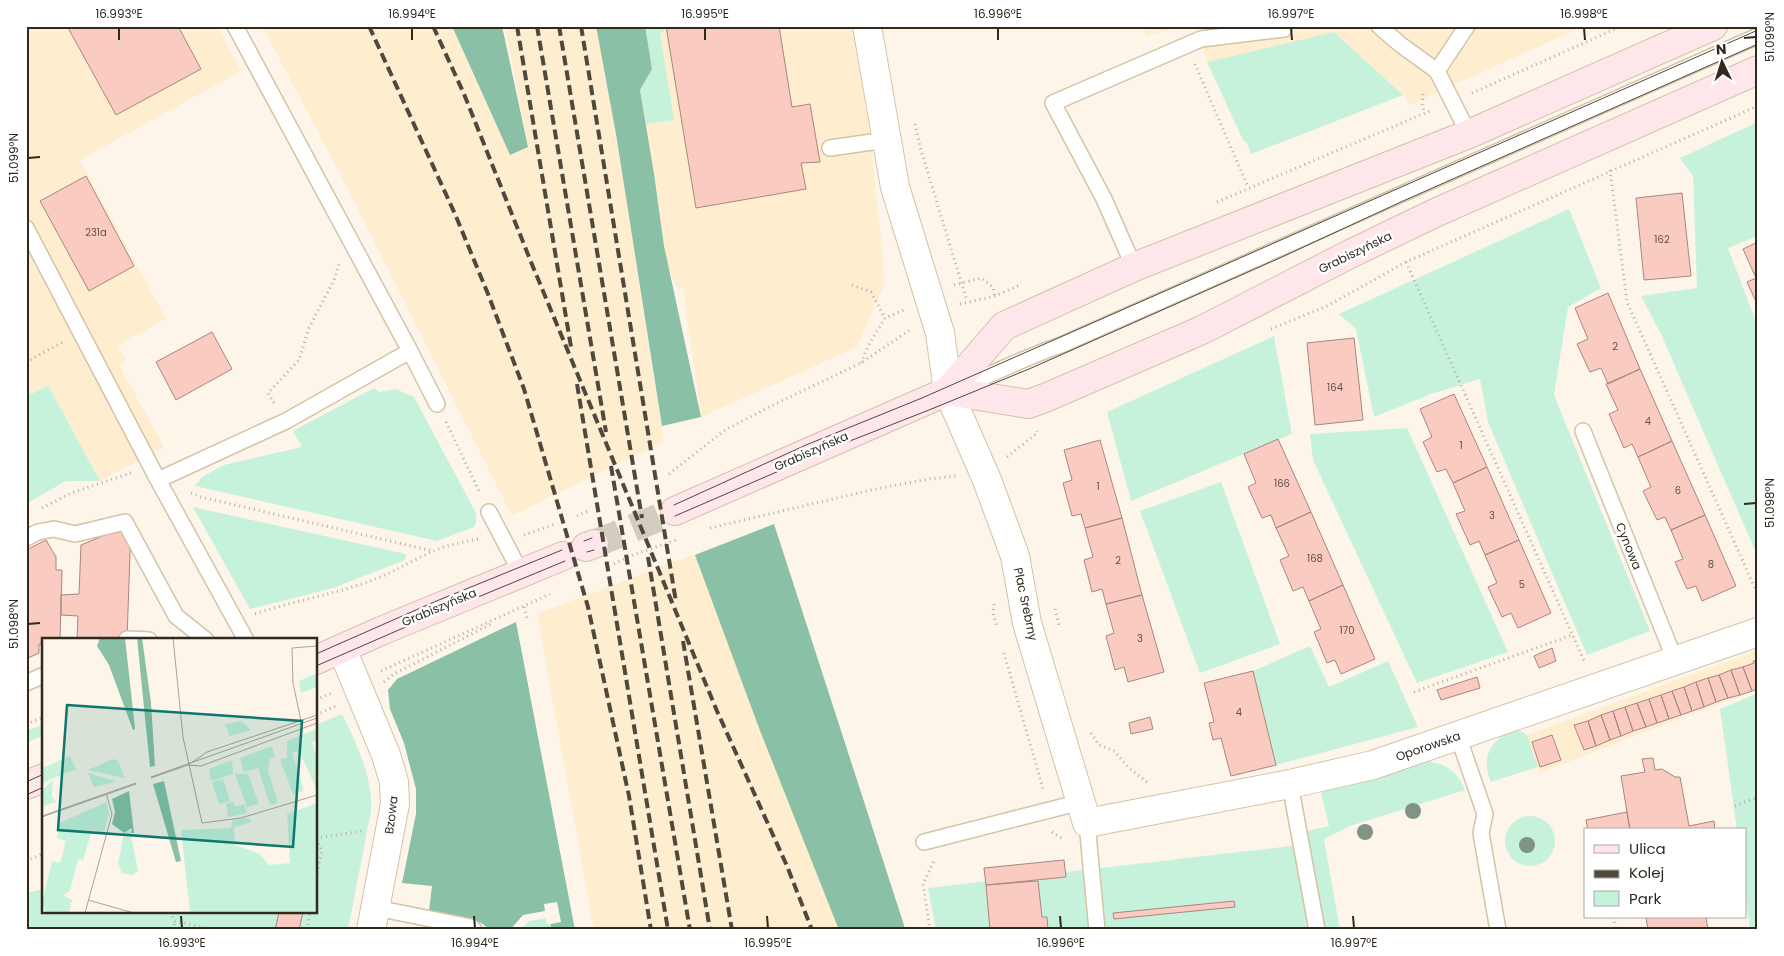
<svg xmlns="http://www.w3.org/2000/svg" width="1784" height="956" viewBox="0 0 1784 956" font-family="Poppins,sans-serif">
<style>
.built{fill:#ffedd0}
.green{fill:#c6f2dc}
.forest{fill:#89c0a6}
.building{fill:#facbc1;stroke:#a9867f}
.lines{fill:none;stroke-linecap:round;stroke-linejoin:round}
.secondary-tunnel{stroke:#d4ccc1;stroke-width:28;stroke-dasharray:28 14;stroke-linecap:butt}
.lane-casing{stroke:#d4c3a6;stroke-width:18}
.street-casing{stroke:#d4c3a6;stroke-width:30}
.secondary-casing{stroke:#d4c3a6;stroke-width:30}
.path{stroke:#b6aea3;stroke-width:3;stroke-dasharray:1 4;stroke-linecap:butt}
.lane{stroke:#fff;stroke-width:15}
.street{stroke:#fff;stroke-width:28}
.secondary{stroke:#fee6ea;stroke-width:28}
.tram{stroke:#4f483d;stroke-width:1}
.rail{stroke:#4f483d;stroke-width:4;stroke-dasharray:10 5;stroke-linecap:butt}
.tree{fill:#7f9485}
.ticks{fill:none;stroke:#30291e;stroke-width:2}
.labels{text-anchor:middle;dominant-baseline:central;stroke-width:5;stroke-linejoin:round;paint-order:stroke}
.number-label{font-size:10px;fill:#625247}
.street-label{font-size:12px;fill:#30291e;stroke:#fff}
.inset-road{fill:none;stroke:#aba398;stroke-width:1}
.view{fill:#0f766e;fill-opacity:0.15;stroke:#0f766e;stroke-width:2.5}
.inset-edge{fill:none;stroke:#30291e;stroke-width:2.5}
.neatline{fill:none;stroke:#30291e;stroke-width:2}
.ticks-label{font-size:12px;text-anchor:middle;fill:#30291e}
</style>
<rect width="100%" height="100%" fill="#fdf5ea"/>
<path class="built" d="M26 26H217L241 71 80 160 166 319 118 345 126 361 119 365 164 447 100 481 48 385 26 397Z
M262 26H452L510 155 528 147 505 26H596L616 134 664 441 512 516 347 187Z
M623 26H852L869 127 882 249 884 285 857 347 701 417 683 288 678 290 659 245Z
M1145 26H1181L1146 36Z
M1198 26H1584L1410 105 1403 95 1334 32 1207 62Z
M774 524 905 930H594L537 614Z
M1758 650V690L1678 719 1540 773 1527 735Z"/>
<path class="green" d="M645 26H663L664 32 660 33 674 120 646 124 640 90 652 69Z
M1334 32 1403 95 1251 154 1247 143 1243 140 1207 62Z
M1758 122V236L1728 248 1758 327 1757 555 1661 334 1641 296 1697 288 1693 176 1680 158Z
M1569 209 1601 288 1568 307 1554 395 1650 631 1587 655 1488 422 1480 379 1431 394 1374 417 1356 329 1339 314Z
M1274 336 1292 434 1131 501 1107 412Z
M48 385 100 481H66L26 504V397Z
M374 388 379 392 396 389 414 397 476 513V522L474 527 437 541 195 486 202 477 224 465 302 447 293 431Z
M1407 428 1508 652 1417 683 1313 460 1310 434Z
M1221 482 1280 644 1200 673 1140 511Z
M193 507 406 554 405 560 333 588 250 609Z
M1310 646 1329 687 1388 661 1418 727 1276 765 1253 671Z
M1758 693V930H1750L1745 894V830H1737L1720 709Z
M342 714C357 745 373 777 371 811L348 930H26V893L44 889V912H316V725Z
M44 724V735L26 743V731Z
M1512 730 1521 731 1527 735 1538 767 1491 782C1483 764 1486 748 1502 736 1506 734 1508 732 1512 730Z
M1423 761C1445 763 1457 770 1465 790L1350 826 1324 839 1340 930H936L928 888 1309 844 1306 831 1329 826 1320 788Z
M1505 841a25 25 0 1 1 50 0a25 25 0 1 1-50 0Z
M546 918 547 924H551V930H521L529 921Z"/>
<path class="forest" d="M452 26H502L528 147 510 155Z
M596 26H645L652 69 640 90 654 174 664 246 701 417 662 426 616 134Z
M774 524 903 922 905 930H839L759 728 695 555Z
M516 622 575 930H551V924L561 922 557 902 544 904 545 911 523 915 510 930H489C480 916 445 914 429 911L432 886 402 883 416 814V789L404 743 390 709 388 690 397 679Z"/>
<path class="building" d="M67 26H178L201 69 116 115Z
M666 26H779L792 107 810 104 820 162 801 163 806 189 696 208Z
M86 176 134 266 89 291 40 201Z
M1682 193 1691 276 1644 280 1636 198Z
M1758 242V306L1747 282 1756 278 1743 249Z
M1608 293 1640 369 1608 384 1601 368 1590 372 1577 344 1588 339 1575 308Z
M212 332 232 369 176 400 156 362Z
M1354 338 1363 420 1315 425 1307 343Z
M1640 369 1672 441 1638 457 1632 444 1624 448 1609 414 1618 410 1606 384Z
M1454 394 1487 467 1453 483 1446 469 1437 472 1423 442 1432 437 1420 409Z
M1278 439 1311 512 1276 528 1271 515 1262 518 1248 487 1256 483 1244 454Z
M1100 440 1122 518 1085 528 1081 514 1072 516 1063 483 1072 480 1064 450Z
M1672 441 1705 515 1671 530 1665 517 1657 520 1643 491 1651 487 1638 457Z
M1487 467 1519 540 1485 555 1479 541 1470 545 1456 514 1465 511 1453 483Z
M1311 512 1343 585 1309 601 1303 587 1293 591 1280 560 1289 556 1276 528Z
M1705 515 1736 586 1702 601 1696 586 1687 589 1675 562 1683 559 1671 530Z
M1122 518 1142 595 1106 604 1102 589 1092 592 1084 560 1093 557 1085 528Z
M131 524 127 640H77L78 616 61 615V595L79 594 81 545Z
M46 540 56 557V570H62L60 640H44V644H39V653L26 659V550Z
M1519 540 1551 613 1518 628 1511 613 1502 617 1488 587 1497 583 1485 555Z
M1343 585 1375 659 1341 674 1335 660 1327 663 1314 632 1321 629 1309 601Z
M1142 595 1164 672 1128 682 1124 667 1115 670 1106 636 1114 633 1106 604Z
M1552 648 1556 661 1539 668 1534 656Z
M1753 661H1755L1758 668V688L1752 691 1743 667 1754 663Z
M1743 667 1752 691 1740 695 1731 670Z
M1731 670 1740 695 1728 698 1719 675Z
M1253 671 1276 765 1231 776 1221 738 1213 740 1209 723 1214 722 1204 683Z
M1719 675 1728 698 1716 702 1708 678Z
M1477 677 1480 688 1441 700 1437 690Z
M1708 678 1716 702 1704 707 1696 682Z
M1696 682 1704 707 1692 711 1684 687Z
M1684 687 1692 711 1681 715 1672 691Z
M1672 691 1681 715 1669 719 1661 695Z
M1661 695 1669 719 1657 723 1649 699Z
M1649 699 1657 723 1646 727 1637 703Z
M1637 703 1646 727 1633 731 1625 707Z
M1625 707 1633 731 1621 736 1613 711Z
M1613 711 1621 736 1610 740 1601 715Z
M1601 715 1610 740 1596 746 1588 721Z
M1150 717 1153 729 1131 734 1129 723Z
M1588 721 1596 746 1584 750 1574 725Z
M1552 735 1561 760 1540 767 1532 742Z
M1653 758 1655 770 1662 769 1675 777H1680L1689 826 1714 821 1715 830H1630L1621 776 1645 772 1642 759Z
M1627 812 1630 830H1588L1586 820Z
M1064 860 1066 877 986 885 984 868Z
M1038 881 1042 917H1047L1048 930H990L986 885Z
M1234 901 1235 907 1114 919 1113 913Z
M279 912H303L299 930H275Z
M1646 917H1706L1708 930H1648Z"/>
<g class="lines">
<path class="secondary-tunnel" d="M594 544 675 511"/>
<defs>
<path id="lane" d="M235 26 410 351 286 421 158 480 246 640
M1379 26 1401 45 1437 71 1469 134
M1437 71 1467 26
M830 148 886 140
M26 228 158 480
M1134 267 1104 199 1053 103 1201 39 1284 29
M410 351 437 404
M956 388C992 375 1025 357 1061 345L1758 36
M1583 431 1675 660
M489 512 521 573
M26 538 38 532 54 529 75 534 125 522 176 616 206 640
M127 639 149 640
M26 683 44 675
M1458 736 1485 814 1481 833 1498 930
M1290 784 1317 930
M1087 823 1097 930
M924 842 1081 802
M376 908 471 927 474 930"/>
<path id="street" d="M867 26 895 187 940 333 948 391 987 480 1015 556 1027 623 1087 823 1290 784 1373 765 1758 632
M342 649 386 755 394 782 395 804 371 930"/>
<path id="secondary" d="M948 391 1028 404 1045 398 1202 330 1352 253 1435 213 1758 70
M675 511 948 391 1004 326 1134 267 1469 134 1713 26
M586 547 594 544
M316 660 381 631 563 556
M26 785 44 778"/>
</defs>
<use href="#lane" class="lane-casing"/>
<use href="#street" class="street-casing"/>
<use href="#secondary" class="secondary-casing"/>
<path class="path" d="M1195 64 1248 187
M1472 93 1622 26
M1423 94 1422 106 1425 113
M915 124 920 147 967 301
M1610 170 1627 302 1758 595
M1217 202 1432 110
M1406 262 1585 663
M852 285 871 292 885 318
M954 285 981 278 993 287 995 296
M960 304 995 296 1018 286
M1271 329 1327 306 1406 262 1758 106
M26 362 63 342
M861 363 868 346 885 318 904 310
M274 403 268 393 299 360 309 328 334 280 339 264
M446 422 480 493
M1007 457 1037 433V431
M669 474 725 430 771 406 861 363 910 330
M191 493 201 497 433 551
M42 508 71 493 131 473
M577 516 588 511
M710 528 871 490 928 479 956 476
M524 535 555 524
M614 564 633 555 676 540
M994 604 993 613 997 628
M524 607 527 618
M1055 609 1059 625
M255 614C296 600 338 594 378 578 397 570 415 559 434 551 448 545 463 542 478 539
M1004 653 1043 789
M381 671 550 594
M384 682 394 674 493 623
M1414 692 1572 635
M316 700 332 693
M316 715 336 706
M26 724 44 717
M1091 733 1099 745 1114 751 1129 768 1147 782
M1735 806 1758 797
M1052 832 1063 839
M316 838 363 831
M316 839 322 851 316 879
M26 861 44 853
M170 912 175 921 215 930
M1613 917 1616 930
M173 930 175 921
M307 930 310 912
M930 930 923 884 934 861"/>
<use href="#lane" class="lane"/>
<use href="#street" class="street"/>
<use href="#secondary" class="secondary"/>
<path class="tram" d="M674 505 806 445 922 398 1758 30
M675 516 832 448 929 410 1029 369 1282 257 1403 201 1758 44
M584 541 592 538
M587 552 594 550
M316 654 434 602 562 550
M316 666 401 629 565 561
M26 782 44 774
M26 795 44 787"/>
<path class="rail" d="M369 26 455 214 488 294 524 389 588 607 629 796 651 930
M433 26 464 94 531 262 717 711 787 866 812 930
M517 26 571 347
M537 26 606 432
M559 26 642 518
M581 26 676 602
M577 384 668 930
M611 466 690 930
M648 557 710 930
M683 641 732 930"/>
</g>
<g class="tree">
<circle cx="1413" cy="811" r="8"/>
<circle cx="1365" cy="832" r="8"/>
<circle cx="1527" cy="845" r="8"/>
</g>
<path class="ticks" d="M119 28V40M412 28V40M705 28V40M998 28V40M1291 28 1292 40M1584 28 1585 40M1744 38 1756 37M28 158 40 157M1744 504 1756 503M28 624 40 623M181 916 182 928M474 916 475 928M767 916 768 928M1060 916 1061 928M1353 916 1354 928"/>
<g class="labels">
<g class="number-label">
<text x="96" y="232">231a</text>
<text x="1662" y="239">162</text>
<text x="1615" y="346">2</text>
<text x="1335" y="387">164</text>
<text x="1648" y="421">4</text>
<text x="1461" y="445">1</text>
<text x="1282" y="483">166</text>
<text x="1098" y="486">1</text>
<text x="1678" y="490">6</text>
<text x="1492" y="515">3</text>
<text x="1315" y="558">168</text>
<text x="1118" y="560">2</text>
<text x="1711" y="564">8</text>
<text x="1522" y="584">5</text>
<text x="1347" y="630">170</text>
<text x="1140" y="638">3</text>
<text x="1239" y="712">4</text>
</g>
<g class="street-label">
<text transform="translate(1355 252) rotate(-26)">Grabiszyńska</text>
<text transform="translate(811 451) rotate(-24)">Grabiszyńska</text>
<text transform="translate(1629 546) rotate(68)">Cynowa</text>
<text transform="translate(1026 604) rotate(78)">Plac Srebrny</text>
<text transform="translate(439 607) rotate(-23)">Grabiszyńska</text>
<text transform="translate(1428 746) rotate(-19)">Oporowska</text>
<text transform="translate(391 815) rotate(-83)">Bzowa</text>
</g>
</g>
<g transform="translate(42 638)">
<rect width="275" height="275" fill="#fdf5ea"/>
<path d="M275 35V49L259 55 257 43ZM200 83 209 92 188 98 183 86ZM275 91V101L270 105 275 119V152L257 113 250 115 262 153 251 156 238 121 245 120V103ZM230 108 233 119 228 121 226 133 236 165 228 167 216 130 202 134 198 120ZM28 118 34 131 0 145V130ZM71 121 76 123 83 140 46 132ZM190 122 191 136 169 143 167 131ZM46 135 73 143V144L52 149ZM193 136H206L217 166 205 169ZM181 141 188 163 177 166 170 144ZM11 142 10 158 14 164 0 168V152ZM64 164 67 175 62 195 50 192 41 222 36 221 28 253 21 257 30 262 27 275H4L0 264 10 223 18 225 24 203 15 200 18 185ZM191 164 194 169 202 166 205 175 186 179 184 166ZM275 165V275H148L139 192 189 190 191 182 207 180 210 184 192 189 193 207 218 216 227 227 248 225 245 176ZM88 192 96 233 91 237 80 235 76 225 82 196Z" fill="#c6f2dc"/>
<path d="M58 0H83L93 91 91 92 67 27 55 8ZM95 0H100L109 65 113 128 108 129ZM122 143 139 223 134 224 111 146ZM87 153 92 195H89L90 190 82 195 70 186 73 174 70 161Z" fill="#89c0a6"/>
<path class="inset-road" d="M131 0 141 99 160 185 199 180 275 157M259 83 251 45 250 10 275 8M146 127 159 128 275 85M109 139 275 80M109 140 146 127 165 114 275 77M0 178 94 145M0 179 94 146M46 262 92 275M43 275 70 176 64 155"/>
<path class="view" d="M25 67 260 83 251 209 16 192Z"/>
<rect width="275" height="275" class="inset-edge"/>
</g>
<rect width="1784" height="956" fill="none" stroke="#ffffff" stroke-width="55"/>
<rect x="1584" y="828" width="162" height="90" fill="#ffffff" stroke="#aca9a5"/>
<rect x="1594" y="845" width="25" height="8" fill="#fee6ea" stroke="#aca9a5"/>
<text x="1629" y="854" font-size="15" fill="#30291e">Ulica</text>
<rect x="1594" y="870" width="25" height="8" fill="#4f483d" stroke="#aca9a5"/>
<text x="1629" y="878" font-size="15" fill="#30291e">Kolej</text>
<rect x="1594" y="891" width="25" height="15" fill="#c6f2dc" stroke="#aca9a5"/>
<text x="1629" y="904" font-size="15" fill="#30291e">Park</text>
<g transform="translate(1722 62) rotate(356)" stroke="#ffffff" stroke-width="4" paint-order="stroke">
<path d="M0-4L9 19L0 12L-9 19Z" fill="#30291e"/>
<text y="-8" font-size="14" font-weight="bold" text-anchor="middle" fill="#30291e">N</text>
</g>
<rect x="28" y="28" width="1728" height="900" class="neatline"/>
<g class="ticks-label">
<text x="119" y="18">16.993°E</text>
<text x="412" y="18">16.994°E</text>
<text x="705" y="18">16.995°E</text>
<text x="998" y="18">16.996°E</text>
<text x="1291" y="18">16.997°E</text>
<text x="1584" y="18">16.998°E</text>
<text transform="translate(1770 37) rotate(-90)" y="4">51.099°N</text>
<text transform="translate(14 158) rotate(-90)" y="4">51.099°N</text>
<text transform="translate(1770 503) rotate(-90)" y="4">51.098°N</text>
<text transform="translate(14 624) rotate(-90)" y="4">51.098°N</text>
<text x="182" y="947">16.993°E</text>
<text x="475" y="947">16.994°E</text>
<text x="768" y="947">16.995°E</text>
<text x="1061" y="947">16.996°E</text>
<text x="1354" y="947">16.997°E</text>
</g>
</svg>
